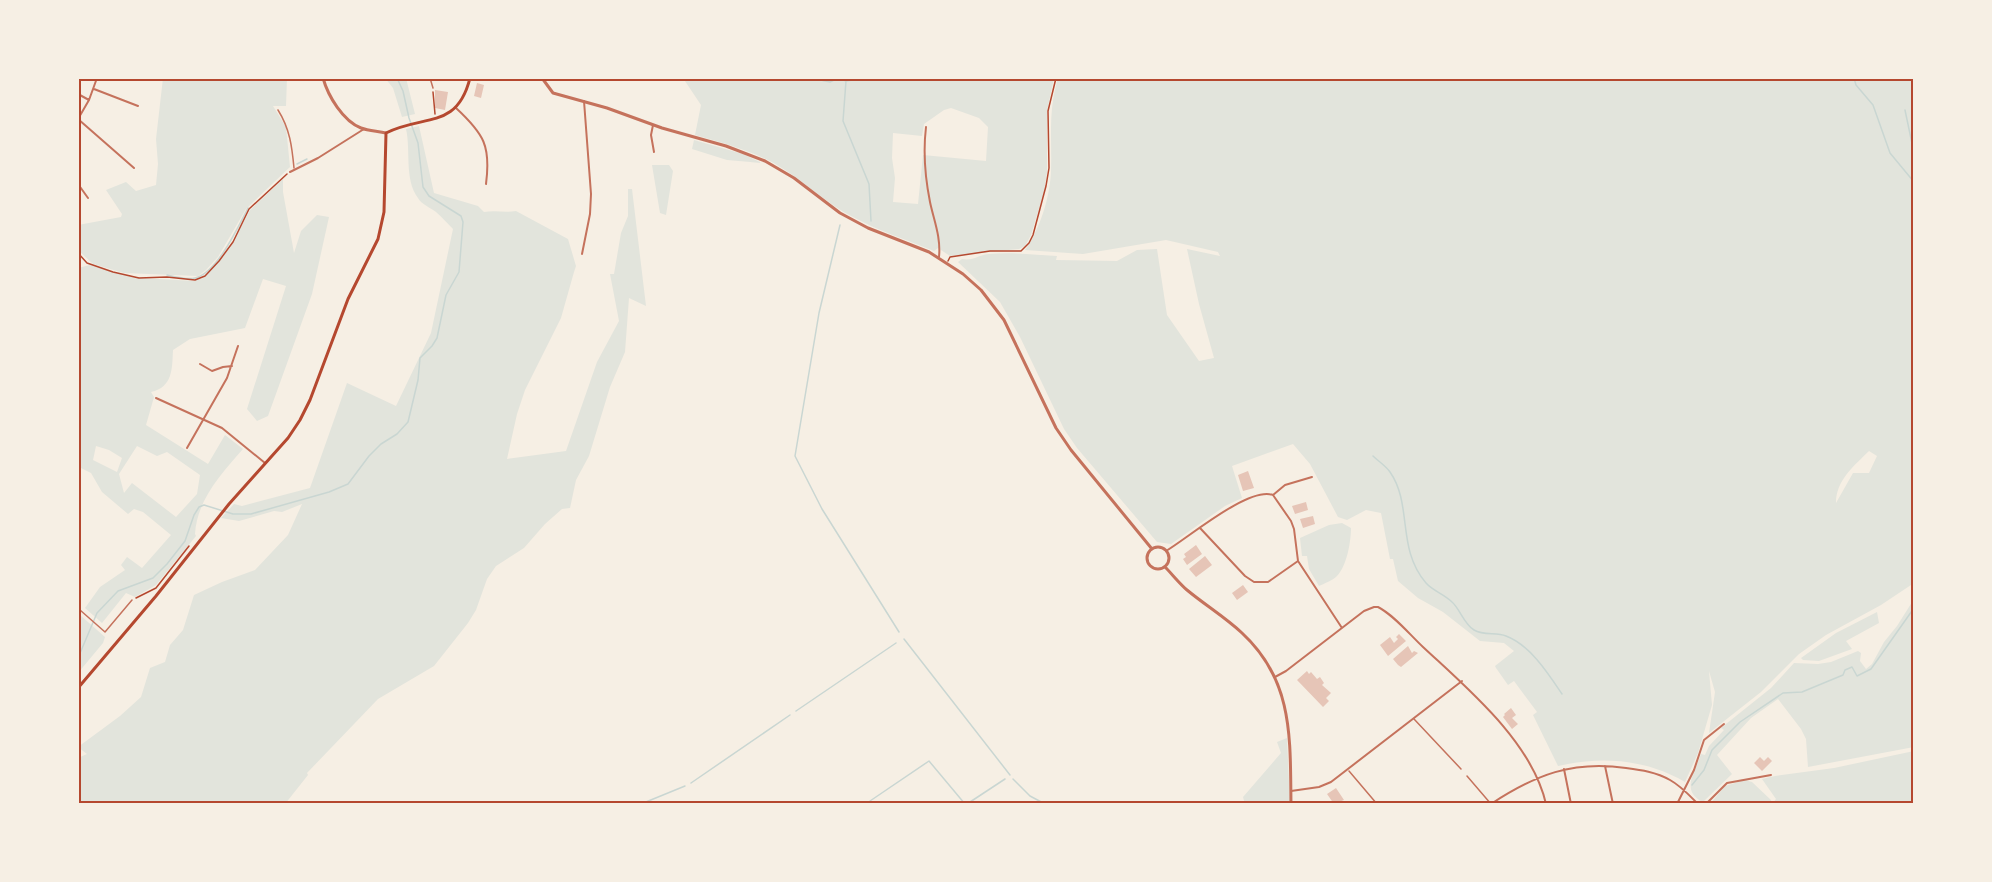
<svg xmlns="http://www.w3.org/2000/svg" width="1992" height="882" viewBox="0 0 1992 882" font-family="Manrope,sans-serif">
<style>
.green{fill:#e2e4dc;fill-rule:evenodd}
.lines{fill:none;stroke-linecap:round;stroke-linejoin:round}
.stream{stroke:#c9d6d2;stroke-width:1.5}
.building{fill:#e6c5b7}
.path{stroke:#b5482f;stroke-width:1.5}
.service{stroke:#c5725c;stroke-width:1.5}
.minor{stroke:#c5725c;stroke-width:2}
.tertiary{stroke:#c5725c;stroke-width:3}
.secondary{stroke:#b5482f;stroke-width:3}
.neatline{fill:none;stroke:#b5482f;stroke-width:2}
</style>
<rect width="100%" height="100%" fill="#f6efe4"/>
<path class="green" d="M163 78H287L286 106H273L286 127 290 167 246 209 218 257 206 270 198 276 124 273 93 264 78 250V225L121 217 122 214 106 190 126 182 136 191 156 185 158 164 156 139Z
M385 78H406L415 114 402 117 393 88Z
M683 78H1054L1047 111V173L1044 192 1031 235 1025 246 1019 249 950 256 938 248 934 251C907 240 879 231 853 217 829 205 808 185 785 170 758 152 726 144 695 135L701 105ZM951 108 979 118 988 127 986 161 923 155 918 204 893 202 895 178 892 158 893 133 922 136 924 124 944 110Z
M1058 78H1914V583L1881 605 1826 635 1799 654 1761 692 1709 733 1715 692 1709 671 1712 705 1698 753 1685 782C1646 759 1601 756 1558 766L1533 715 1537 712 1514 681 1508 685 1496 668 1495 666 1514 651 1504 643 1480 641 1443 612 1418 598 1398 581 1393 559H1390L1381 513 1366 510 1347 520 1338 517 1310 464 1293 444 1232 466 1242 498 1225 506 1171 544 1157 542 1077 448 1064 429 1020 337 1000 302 958 262 962 259C974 261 978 255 989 254 1012 252 1035 255 1057 256L1056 260 1117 261 1137 250 1157 249 1167 315 1199 361 1214 358 1199 304 1187 249 1220 256 1218 252 1166 240 1083 254 1025 250C1040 229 1050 197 1051 171 1052 136 1048 112 1058 78ZM1869 451 1877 456 1869 473H1853L1836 503C1836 480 1854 466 1869 451Z
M419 126 434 193 478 206 484 212C496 210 505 213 516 211L568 239 576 266 574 272 561 318 525 390 517 414 507 459 566 451 597 362 619 321 610 274H614L621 233 628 216V189H632L646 306 629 298 625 352 610 387 589 456 576 480 570 508 562 509 545 524 524 548 496 566 487 579 476 610 468 623 434 666 378 699 307 773 308 775 285 804H78V758L87 754 78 747 120 716 141 697 150 668 165 662 170 645 183 630 194 595 222 582 255 570 288 535 302 504 282 512 274 511 239 521 221 518 234 504 242 506 310 488 347 383 396 406 431 333 453 229C447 223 442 217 436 212 431 208 421 204 418 198 404 179 411 150 406 129Z
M694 140 743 154 762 163 727 160 692 149Z
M652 165H669L673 171 666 215 660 213Z
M283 179V192L294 253 301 231 317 215 329 217 312 294 268 416 257 421 247 409 286 286 263 279 245 328 190 339 173 350C172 369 173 387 151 392L154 397 146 425 208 464 225 435 243 449C221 474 197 500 195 534L196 536 156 585 135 597 126 593 102 623 85 608 100 587 125 570 121 565 127 557 142 568 171 535 143 512 134 509 128 514 102 492 91 473 81 468 78 462 80 449 78 439V268L90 265 115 273 141 278 194 281 203 278 230 248 250 210ZM96 446 109 450 122 458 117 472 93 460ZM137 446 157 456 167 452 200 475 197 494 176 517 132 483 124 493 119 474Z
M1342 523 1351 528C1351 541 1347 566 1337 576 1332 581 1325 583 1319 586L1309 569 1307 556H1302L1300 538 1329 525Z
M1914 599V690L1912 692 1914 693V747L1808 767 1806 739 1801 729 1778 699 1751 718 1717 755 1732 774 1703 802C1680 791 1695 772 1701 754L1705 755 1709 746 1724 730 1721 728 1771 688 1794 663 1818 664 1831 662 1858 651 1861 653 1860 661 1866 669 1872 664 1884 642 1897 626Z
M1877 612 1879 623 1846 641 1852 649 1819 661 1803 660 1801 658 1836 633Z
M80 615 105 637 103 643 78 673V619Z
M1287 738 1290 804H1245L1243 797 1281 753 1277 742Z
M1914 751V804H1772L1776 799 1762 779 1775 776 1834 768Z
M1745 780 1752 782 1771 800 1772 804H1710L1725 786Z"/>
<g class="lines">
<path class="stream" d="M811 78 830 82 838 78 846 81 865 78
M1854 78 1856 85 1873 105 1890 153 1914 182
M846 81 843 121 869 184 871 221
M1905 110 1914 153
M297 164 307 159
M840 225 819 313 795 456 822 509 899 632
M167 275C176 277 187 280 195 278 217 273 238 227 248 208
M1373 456C1378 461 1386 466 1390 472 1413 505 1396 548 1426 583 1433 591 1444 594 1452 602 1460 609 1464 624 1474 630 1484 636 1496 632 1506 636 1530 645 1548 673 1562 694
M904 639 1010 775
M78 658 97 613 118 591 153 578 167 564 185 541 194 515 199 507 204 505 233 514H251L329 492 348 484 369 456 381 444 397 434 408 422 418 380 420 358 432 346 437 338 446 295 459 272 463 222 461 216 429 196 423 187 418 143 409 118 403 91 397 78
M796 711 896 643
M1013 779 1030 796 1045 804
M691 783 790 715
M1692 785 1704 770 1712 750 1740 722 1783 693 1802 692 1843 675 1845 670 1852 667 1857 676 1871 669 1914 608
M870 801 929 761 965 804
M641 804 685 786
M866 804 867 803
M967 804 1005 779"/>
</g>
<path class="building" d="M477 83 484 85 481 98 474 96Z
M435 90 448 92 445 110 435 108Z
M1248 471 1254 488 1243 491 1238 475Z
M1306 502 1308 510 1295 514 1292 506Z
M1313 516 1315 524 1303 528 1300 519Z
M1196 545 1202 554 1187 565 1183 559 1186 557 1184 554Z
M1205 556 1212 565 1196 577 1189 569Z
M1243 585 1248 592 1237 600 1232 593Z
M1399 634 1406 641 1388 656 1380 645 1390 637 1394 643 1398 639 1396 637Z
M1408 646 1412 653 1414 651 1418 653 1401 667 1398 665 1393 659Z
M1307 671 1309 674 1311 672 1317 679 1320 677 1324 683 1322 685 1331 693 1326 698 1329 701 1323 707 1297 680Z
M1511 708 1516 715 1512 718 1518 724 1512 729 1503 717 1505 715 1504 714Z
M1760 757 1764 761 1768 757 1772 761 1762 771 1754 763Z
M1336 788 1344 800 1334 804 1327 794Z"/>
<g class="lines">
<path class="path" d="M433 92 435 114
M78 253 87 263 113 272 139 278 167 277 195 280 205 276 219 261 233 242 249 209 287 174
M948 261 950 257 990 251H1021L1029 243 1033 235 1046 186 1049 168 1048 111 1056 78
M136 598 156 588 189 546"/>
<path class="service" d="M430 78 433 88
M278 110C290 129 292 147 294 168
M80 610 105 632 132 600
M1414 719 1461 769
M1349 771 1377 804
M1467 776 1491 804"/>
<path class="minor" d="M94 89 138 106
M78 94 89 100
M456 108C484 134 491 146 486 184
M78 119 134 168
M78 119 89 100 97 78
M653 125 651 135 654 152
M926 127C923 152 925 177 930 202 934 221 941 237 939 257
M290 172 318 158 364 129
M78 184 88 198
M582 254 590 214 591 194 584 101
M200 364 212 371 223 367 232 366
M156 398 222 428 265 463
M187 448 227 378 238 346
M1273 495 1285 485 1312 477
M1200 528 1245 576 1254 582H1268L1298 561
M1166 551C1188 538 1249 486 1273 495L1291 521 1294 529 1298 561 1342 628
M1275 677 1286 671 1364 611 1374 607H1378C1395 616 1409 634 1423 647 1468 689 1532 742 1546 804
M1605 766 1613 804
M1564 769 1571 804
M1291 791 1319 787 1331 782 1462 681
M1491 804C1535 775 1573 760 1626 768 1641 770 1656 772 1670 780 1681 786 1689 795 1698 804
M1677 804 1694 770 1704 740 1724 724
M1706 804 1727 783 1771 775"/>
<path class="tertiary" d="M323 78C328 96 343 121 361 128 369 131 378 131 386 133
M542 78 553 93 607 108 662 128 726 146 765 161 794 178 840 213 868 228 929 252 963 274 981 290 1004 320 1056 428 1071 450 1152 549
M1147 558a11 11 0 1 1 22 0a11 11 0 1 1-22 0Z
M1165 567C1172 574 1179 583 1187 590 1205 605 1225 617 1242 633 1294 681 1290 739 1291 804"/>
<path class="secondary" d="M78 688 156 596 229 504 288 438 300 420 310 400 348 299 378 239 384 212 386 133C424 114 457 130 470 78"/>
</g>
<rect width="1992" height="882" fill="none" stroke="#f6efe4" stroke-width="159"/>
<rect x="80" y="80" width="1832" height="722" class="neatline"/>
</svg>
